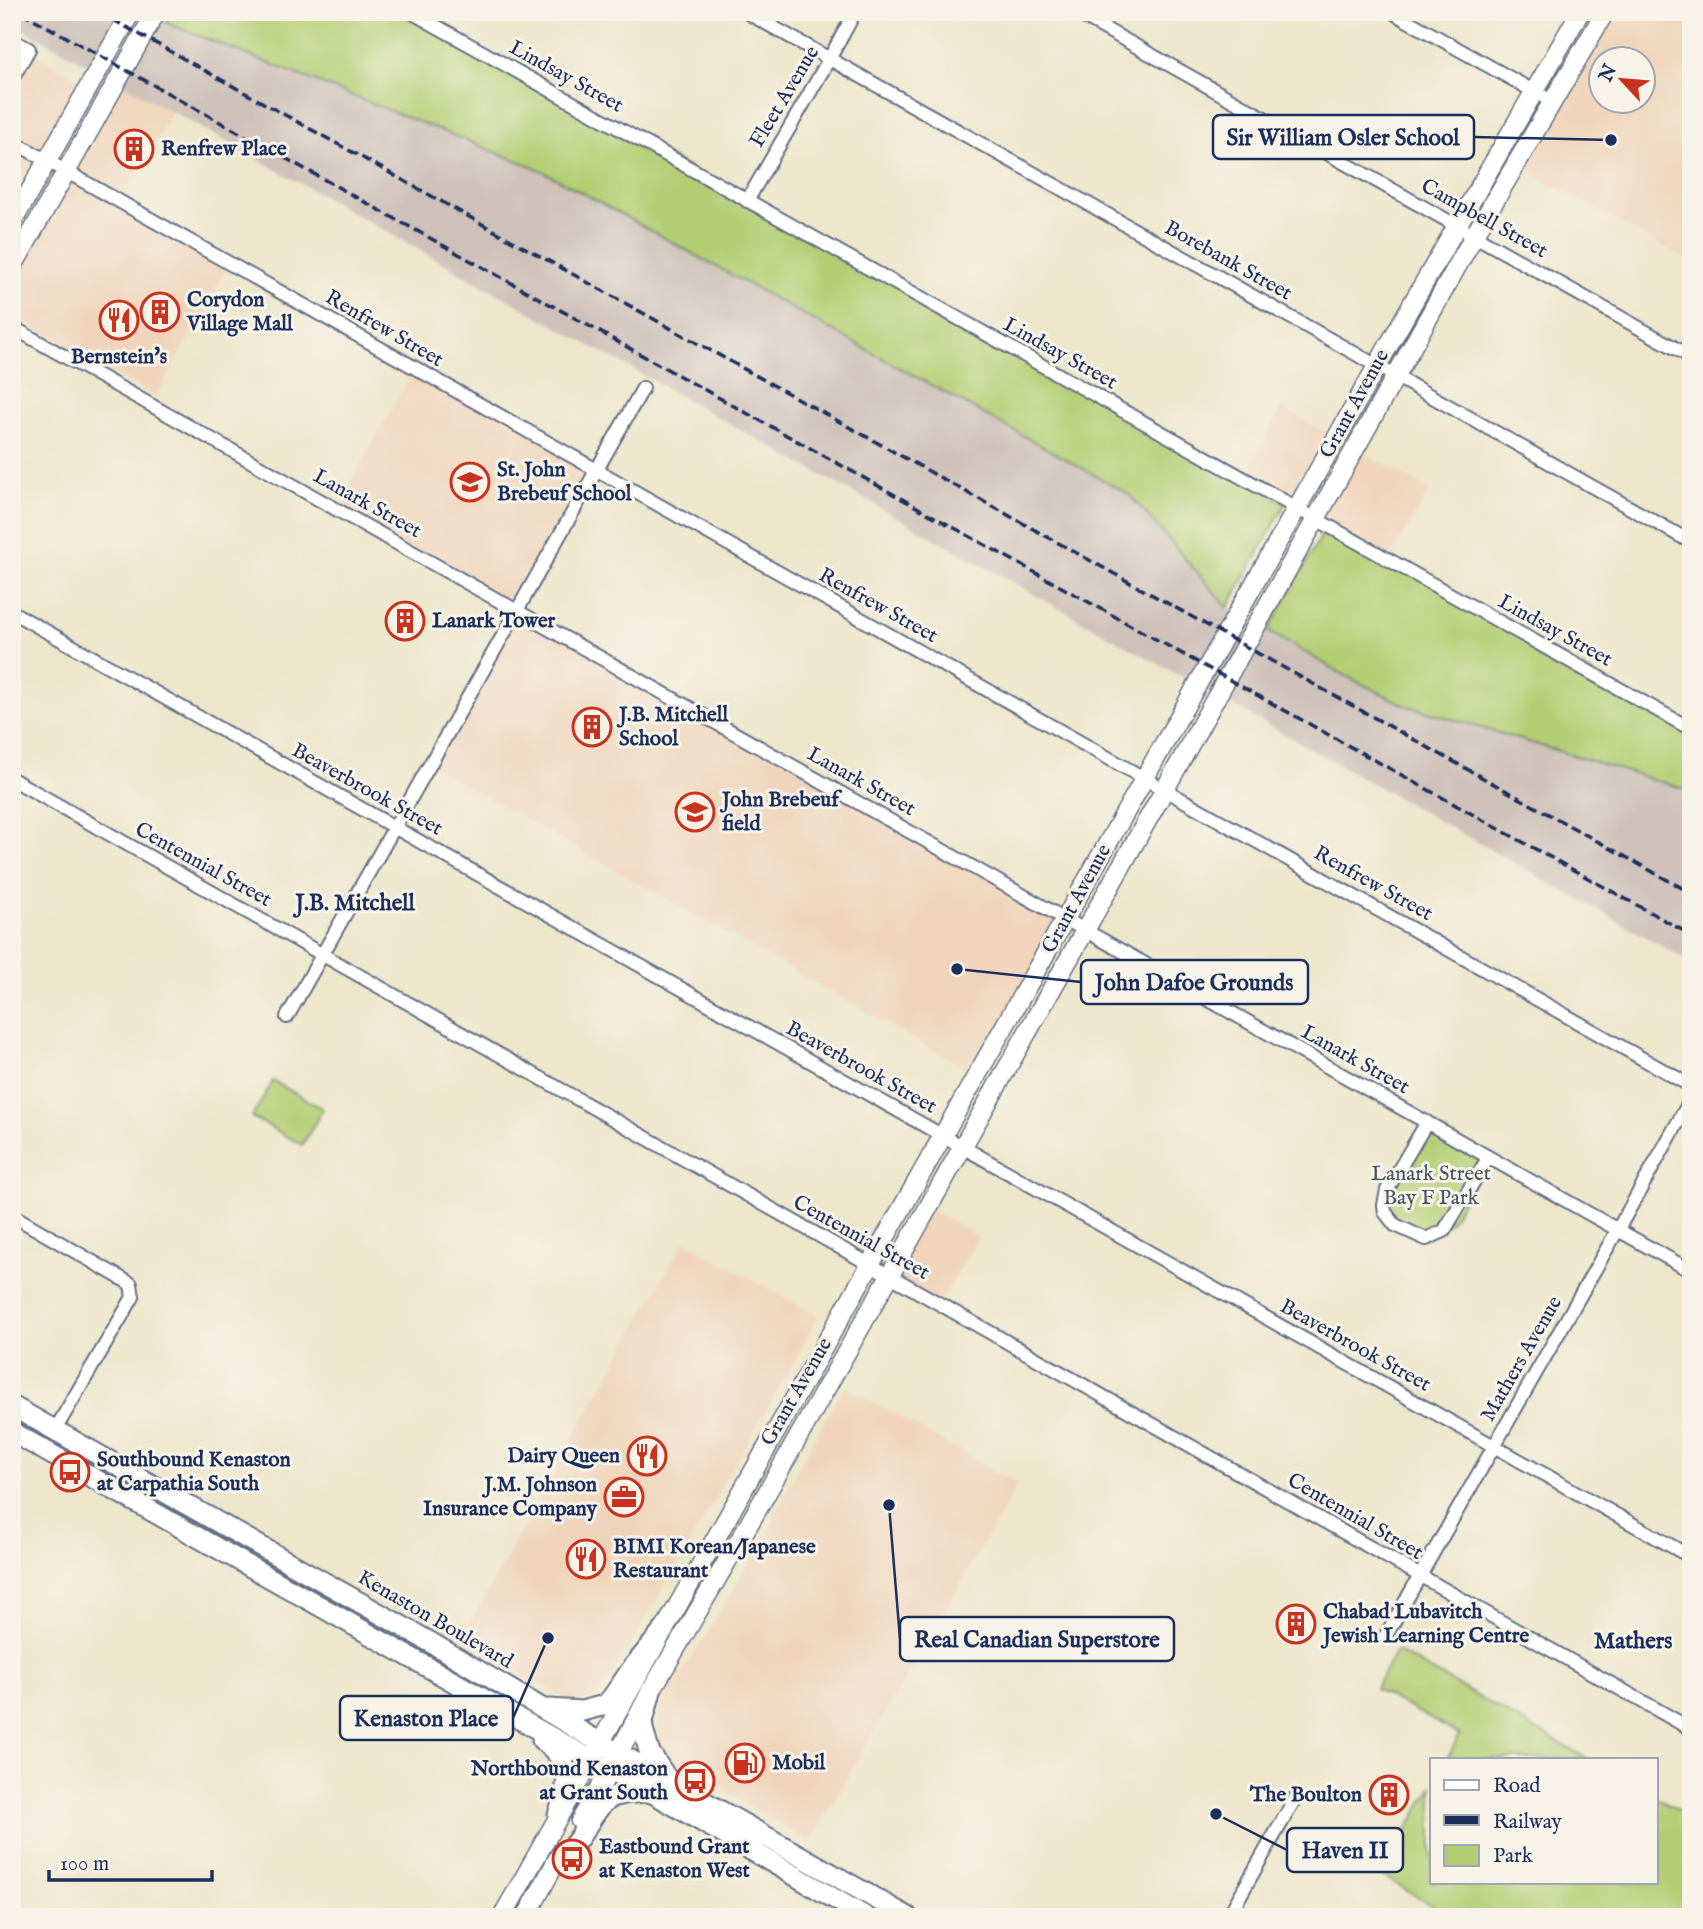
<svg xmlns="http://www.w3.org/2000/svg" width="1703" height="1929" viewBox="0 0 1703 1929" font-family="'IM FELL English',serif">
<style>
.built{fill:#f0d5bc;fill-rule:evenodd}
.industrial{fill:#cec1b9}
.green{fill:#b3cd72;stroke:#677e68;stroke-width:2}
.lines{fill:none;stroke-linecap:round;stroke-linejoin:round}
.street-casing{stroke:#646f84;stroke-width:16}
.secondary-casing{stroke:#646f84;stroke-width:21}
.primary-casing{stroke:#646f84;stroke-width:23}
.street{stroke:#fff;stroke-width:12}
.secondary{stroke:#fff;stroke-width:18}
.primary{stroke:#fff;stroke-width:19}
.rail{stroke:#1b2f5e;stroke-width:3.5;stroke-dasharray:10 5;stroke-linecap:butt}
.labels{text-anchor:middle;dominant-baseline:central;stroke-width:6;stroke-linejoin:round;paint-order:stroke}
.street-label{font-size:21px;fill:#1b2f5e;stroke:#f7f3e8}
.poi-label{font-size:21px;font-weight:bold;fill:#1b2f5e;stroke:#f7f3e8;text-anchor:start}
.park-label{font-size:21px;fill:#415663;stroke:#f7f3e8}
.neighbourhood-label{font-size:23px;font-weight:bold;fill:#1b2f5e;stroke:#f7f3e8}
.leader{fill:none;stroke:#1b2f5e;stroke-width:2.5}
.callout-dot{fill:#1b2f5e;stroke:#f7f3e8;stroke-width:2.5}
.callout{fill:#f7f3e8;stroke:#1b2f5e;stroke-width:2.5}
.callout-label{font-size:23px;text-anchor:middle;font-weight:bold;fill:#1b2f5e}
</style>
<rect width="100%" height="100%" fill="#f7f3e8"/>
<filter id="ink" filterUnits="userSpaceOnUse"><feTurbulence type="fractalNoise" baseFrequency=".0143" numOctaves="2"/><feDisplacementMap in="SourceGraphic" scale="14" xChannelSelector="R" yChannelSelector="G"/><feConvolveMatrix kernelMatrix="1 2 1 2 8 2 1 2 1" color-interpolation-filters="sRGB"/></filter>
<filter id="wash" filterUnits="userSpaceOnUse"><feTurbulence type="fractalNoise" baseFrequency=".00686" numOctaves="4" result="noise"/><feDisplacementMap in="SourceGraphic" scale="28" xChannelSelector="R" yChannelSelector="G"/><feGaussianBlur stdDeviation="1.57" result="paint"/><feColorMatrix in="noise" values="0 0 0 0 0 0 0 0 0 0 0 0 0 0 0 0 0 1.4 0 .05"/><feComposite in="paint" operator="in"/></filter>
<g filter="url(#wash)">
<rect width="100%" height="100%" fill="#ede6ca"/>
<path class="built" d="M1605 12H1691V262L1516 165ZM1602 60H1644V102H1602Z
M24 48 84 82 12 209V69Z
M123 84 173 111 119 207 228 267 156 397 12 315V280Z
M415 368 597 470 518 610 1066 920 977 1075 430 765 517 610 336 508Z
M1282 408 1336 438 1297 509 1242 479Z
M1356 449 1430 490 1389 560 1316 519Z
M927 1208 978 1236 940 1304 889 1276Z
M684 1241 818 1316 794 1362 608 1684 597 1697 589 1700 574 1701 562 1697 461 1639Z
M844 1386 1018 1484 810 1842 686 1769 667 1754 660 1745 657 1728 660 1708 670 1688 703 1640 776 1517 774 1512Z"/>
<path class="industrial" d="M12 12H123L92 67 12 23Z
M159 19 539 168 1129 494 1227 608 1348 677 1405 705 1691 791V962L123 84Z"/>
<path class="green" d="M172 12H411L1286 503 1228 608 1129 494 539 169 166 23Z
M1327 525 1691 729V791L1405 705 1348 677 1268 631Z
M273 1081 323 1109 302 1145 252 1117Z
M1427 1122 1488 1158 1450 1222 1426 1239 1395 1225 1385 1197Z
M1396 1651 1420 1664 1588 1759H1447L1460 1735 1375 1689Z
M1432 1787V1882H1656V1798L1691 1817V1917H1450L1381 1875Z"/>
</g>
<g filter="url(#ink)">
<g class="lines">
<defs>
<path id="street" d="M411 12 1691 729
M746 12 1691 542
M1075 12 1691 357
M1392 12 1553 102
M12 40 29 49 12 79
M12 141 1691 1086
M747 201C783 138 821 76 855 12
M12 327 1691 1271
M12 612 1691 1557
M12 779 1691 1729
M287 1017 643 388
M1427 1122 1387 1190 1384 1205 1385 1212 1395 1225 1426 1239 1444 1231 1488 1158
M12 1215 131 1284 133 1297 55 1430
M1385 1637 1617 1231 1691 1099
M1228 1917 1297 1795"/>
<path id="secondary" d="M12 223 131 12
M12 268 156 12
M580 1821 605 1779 651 1691 756 1512 1165 789 1474 236 1605 12
M502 1917 1416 297 1580 12
M526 1917 562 1851"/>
<path id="primary" d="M12 1406 430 1642 599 1742 908 1917
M12 1432 620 1776 651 1792 866 1917
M651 1691 642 1725 649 1751 666 1777
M549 1709 582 1711 605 1705 613 1696 633 1667 664 1630
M542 1740C575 1765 569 1781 558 1815
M555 1864C564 1855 574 1846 581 1835 606 1797 602 1794 651 1792"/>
</defs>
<use href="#street" class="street-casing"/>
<use href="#secondary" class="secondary-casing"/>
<use href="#primary" class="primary-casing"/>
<use href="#street" class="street"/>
<use href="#secondary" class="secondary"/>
<use href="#primary" class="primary"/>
<path class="rail" d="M21 12 1691 935
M99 12 1691 893"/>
</g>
</g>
<defs>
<symbol id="building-ring" viewBox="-11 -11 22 22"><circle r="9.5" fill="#f7f3e8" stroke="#c8321e" stroke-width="1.5"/><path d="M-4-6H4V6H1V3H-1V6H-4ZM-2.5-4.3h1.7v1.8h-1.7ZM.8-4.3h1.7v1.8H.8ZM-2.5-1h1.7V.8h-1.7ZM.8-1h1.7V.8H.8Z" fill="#c8321e"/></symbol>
<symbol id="restaurant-ring" viewBox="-11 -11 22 22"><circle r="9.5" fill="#f7f3e8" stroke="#c8321e" stroke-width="1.5"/><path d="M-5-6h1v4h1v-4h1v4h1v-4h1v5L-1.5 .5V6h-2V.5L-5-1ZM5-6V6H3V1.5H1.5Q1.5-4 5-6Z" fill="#c8321e"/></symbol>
<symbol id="school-ring" viewBox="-11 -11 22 22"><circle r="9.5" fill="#f7f3e8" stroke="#c8321e" stroke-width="1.5"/><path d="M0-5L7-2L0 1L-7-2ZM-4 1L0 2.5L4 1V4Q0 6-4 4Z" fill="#c8321e"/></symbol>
<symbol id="bus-ring" viewBox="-11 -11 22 22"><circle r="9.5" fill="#f7f3e8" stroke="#c8321e" stroke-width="1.5"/><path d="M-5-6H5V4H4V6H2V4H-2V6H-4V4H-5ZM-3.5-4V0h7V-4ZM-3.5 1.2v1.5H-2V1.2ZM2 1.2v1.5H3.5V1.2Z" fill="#c8321e"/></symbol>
<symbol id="office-ring" viewBox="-11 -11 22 22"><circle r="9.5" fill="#f7f3e8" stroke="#c8321e" stroke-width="1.5"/><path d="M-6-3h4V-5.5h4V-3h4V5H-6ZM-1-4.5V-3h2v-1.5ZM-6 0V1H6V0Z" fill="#c8321e"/></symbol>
<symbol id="fuel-ring" viewBox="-11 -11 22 22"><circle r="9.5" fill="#f7f3e8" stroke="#c8321e" stroke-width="1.5"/><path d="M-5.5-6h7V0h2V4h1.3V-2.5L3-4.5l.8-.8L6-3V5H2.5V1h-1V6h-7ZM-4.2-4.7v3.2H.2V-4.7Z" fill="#c8321e"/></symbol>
</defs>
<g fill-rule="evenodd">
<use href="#building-ring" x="112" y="127" width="44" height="44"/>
<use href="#building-ring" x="138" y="290" width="44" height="44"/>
<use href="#restaurant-ring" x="97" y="298" width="44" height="44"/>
<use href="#school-ring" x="448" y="460" width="44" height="44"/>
<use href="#building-ring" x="383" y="599" width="44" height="44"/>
<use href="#building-ring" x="570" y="705" width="44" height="44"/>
<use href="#school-ring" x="673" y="790" width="44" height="44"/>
<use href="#restaurant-ring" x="625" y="1434" width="44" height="44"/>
<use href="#bus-ring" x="48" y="1450" width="44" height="44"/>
<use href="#office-ring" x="602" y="1475" width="44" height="44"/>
<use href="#restaurant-ring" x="564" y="1537" width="44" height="44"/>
<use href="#building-ring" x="1274" y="1602" width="44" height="44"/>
<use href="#fuel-ring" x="723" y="1741" width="44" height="44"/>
<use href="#bus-ring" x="673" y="1759" width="44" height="44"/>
<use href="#building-ring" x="1367" y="1773" width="44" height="44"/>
<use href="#bus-ring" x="550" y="1837" width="44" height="44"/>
</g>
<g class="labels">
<g class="street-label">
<text transform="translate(566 77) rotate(29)">Lindsay Street</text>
<text transform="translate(785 97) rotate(-59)">Fleet Avenue</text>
<text transform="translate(1484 219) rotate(29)">Campbell Street</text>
<text transform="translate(1228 261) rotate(29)">Borebank Street</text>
<text transform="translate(384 329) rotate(30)">Renfrew Street</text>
<text transform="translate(1060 354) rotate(29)">Lindsay Street</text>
<text transform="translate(1355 404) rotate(-61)">Grant Avenue</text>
<text transform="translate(367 504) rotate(29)">Lanark Street</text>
<text transform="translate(878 606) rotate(29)">Renfrew Street</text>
<text transform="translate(1555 631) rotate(29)">Lindsay Street</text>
<text transform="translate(861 782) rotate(29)">Lanark Street</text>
<text transform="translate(367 790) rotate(29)">Beaverbrook Street</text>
<text transform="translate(203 865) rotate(29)">Centennial Street</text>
<text transform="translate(1373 884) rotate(29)">Renfrew Street</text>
<text transform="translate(1077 899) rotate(-61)">Grant Avenue</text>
<text transform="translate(1355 1060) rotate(29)">Lanark Street</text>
<text transform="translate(861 1068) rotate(29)">Beaverbrook Street</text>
<text transform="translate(861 1238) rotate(29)">Centennial Street</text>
<text transform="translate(1355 1346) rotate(29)">Beaverbrook Street</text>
<text transform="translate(1522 1359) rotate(-60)">Mathers Avenue</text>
<text transform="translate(797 1392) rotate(-60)">Grant Avenue</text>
<text transform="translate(1355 1517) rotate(30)">Centennial Street</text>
<text transform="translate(435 1620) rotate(30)">Kenaston Boulevard</text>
</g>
<g class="poi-label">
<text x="161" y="149">Renfrew Place</text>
<text x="187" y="300">Corydon<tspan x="187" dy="24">Village Mall</tspan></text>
<text x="119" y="357" text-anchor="middle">Bernstein's</text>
<text x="497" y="470">St. John<tspan x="497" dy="24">Brebeuf School</tspan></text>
<text x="432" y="621">Lanark Tower</text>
<text x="619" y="715">J.B. Mitchell<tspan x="619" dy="24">School</tspan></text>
<text x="722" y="800">John Brebeuf<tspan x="722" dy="24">field</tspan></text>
<text x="620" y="1456" text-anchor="end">Dairy Queen</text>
<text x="97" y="1460">Southbound Kenaston<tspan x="97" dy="24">at Carpathia South</tspan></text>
<text x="597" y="1485" text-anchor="end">J.M. Johnson<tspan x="597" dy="24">Insurance Company</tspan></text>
<text x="613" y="1547">BIMI Korean/Japanese<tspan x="613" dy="24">Restaurant</tspan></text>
<text x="1323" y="1612">Chabad Lubavitch<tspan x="1323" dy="24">Jewish Learning Centre</tspan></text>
<text x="772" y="1763">Mobil</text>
<text x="668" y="1769" text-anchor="end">Northbound Kenaston<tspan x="668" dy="24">at Grant South</tspan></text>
<text x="1362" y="1795" text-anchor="end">The Boulton</text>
<text x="599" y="1847">Eastbound Grant<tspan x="599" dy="24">at Kenaston West</tspan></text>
</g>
<g class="park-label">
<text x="1431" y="1174">Lanark Street<tspan x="1431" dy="24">Bay F Park</tspan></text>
</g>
<g class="neighbourhood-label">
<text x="355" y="903">J.B. Mitchell</text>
<text x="1633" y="1641">Mathers</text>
</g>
</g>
<path class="leader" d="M1611 140L1474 137M957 969L1081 982M889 1505L900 1639M548 1638L513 1718M1216 1814L1287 1850"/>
<g class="callout-dot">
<circle cx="1611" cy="140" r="7"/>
<circle cx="957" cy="969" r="7"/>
<circle cx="889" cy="1505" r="7"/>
<circle cx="548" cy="1638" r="7"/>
<circle cx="1216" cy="1814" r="7"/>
</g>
<g class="callout">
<rect x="1213" y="115" width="261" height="44" rx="7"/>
<rect x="1081" y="960" width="227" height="44" rx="7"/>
<rect x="900" y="1617" width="274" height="44" rx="7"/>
<rect x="340" y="1696" width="173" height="44" rx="7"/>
<rect x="1287" y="1828" width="116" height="44" rx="7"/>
</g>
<g class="callout-label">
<text x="1343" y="145">Sir William Osler School</text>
<text x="1194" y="990">John Dafoe Grounds</text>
<text x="1037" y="1647">Real Canadian Superstore</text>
<text x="426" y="1726">Kenaston Place</text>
<text x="1345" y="1858">Haven II</text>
</g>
<rect width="1703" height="1929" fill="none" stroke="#f7f3e8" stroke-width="42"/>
<rect x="1430" y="1758" width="228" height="126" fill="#f7f3e8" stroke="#9fa5b1" stroke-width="2"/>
<rect x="1444" y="1780" width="35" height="10" fill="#ffffff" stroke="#9fa5b1" stroke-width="2"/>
<text x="1493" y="1792" font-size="21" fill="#1b2f5e">Road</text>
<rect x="1444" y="1815" width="35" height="10" fill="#1b2f5e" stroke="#9fa5b1" stroke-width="2"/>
<text x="1493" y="1828" font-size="21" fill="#1b2f5e">Railway</text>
<rect x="1444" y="1845" width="35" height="21" fill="#b3cd72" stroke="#9fa5b1" stroke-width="2"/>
<text x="1493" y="1862" font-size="21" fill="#1b2f5e">Park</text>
<g transform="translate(1622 80) rotate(296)"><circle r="33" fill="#f7f3e8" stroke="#9fa5b1" stroke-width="2"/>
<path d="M0-5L12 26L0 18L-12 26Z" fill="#c8321e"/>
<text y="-10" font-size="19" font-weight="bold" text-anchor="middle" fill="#1b2f5e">N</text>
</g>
<path d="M49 1870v10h163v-10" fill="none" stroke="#1b2f5e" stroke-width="3.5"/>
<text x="60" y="1870" font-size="21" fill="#1b2f5e" stroke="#f7f3e8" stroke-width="5" paint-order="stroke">100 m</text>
</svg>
